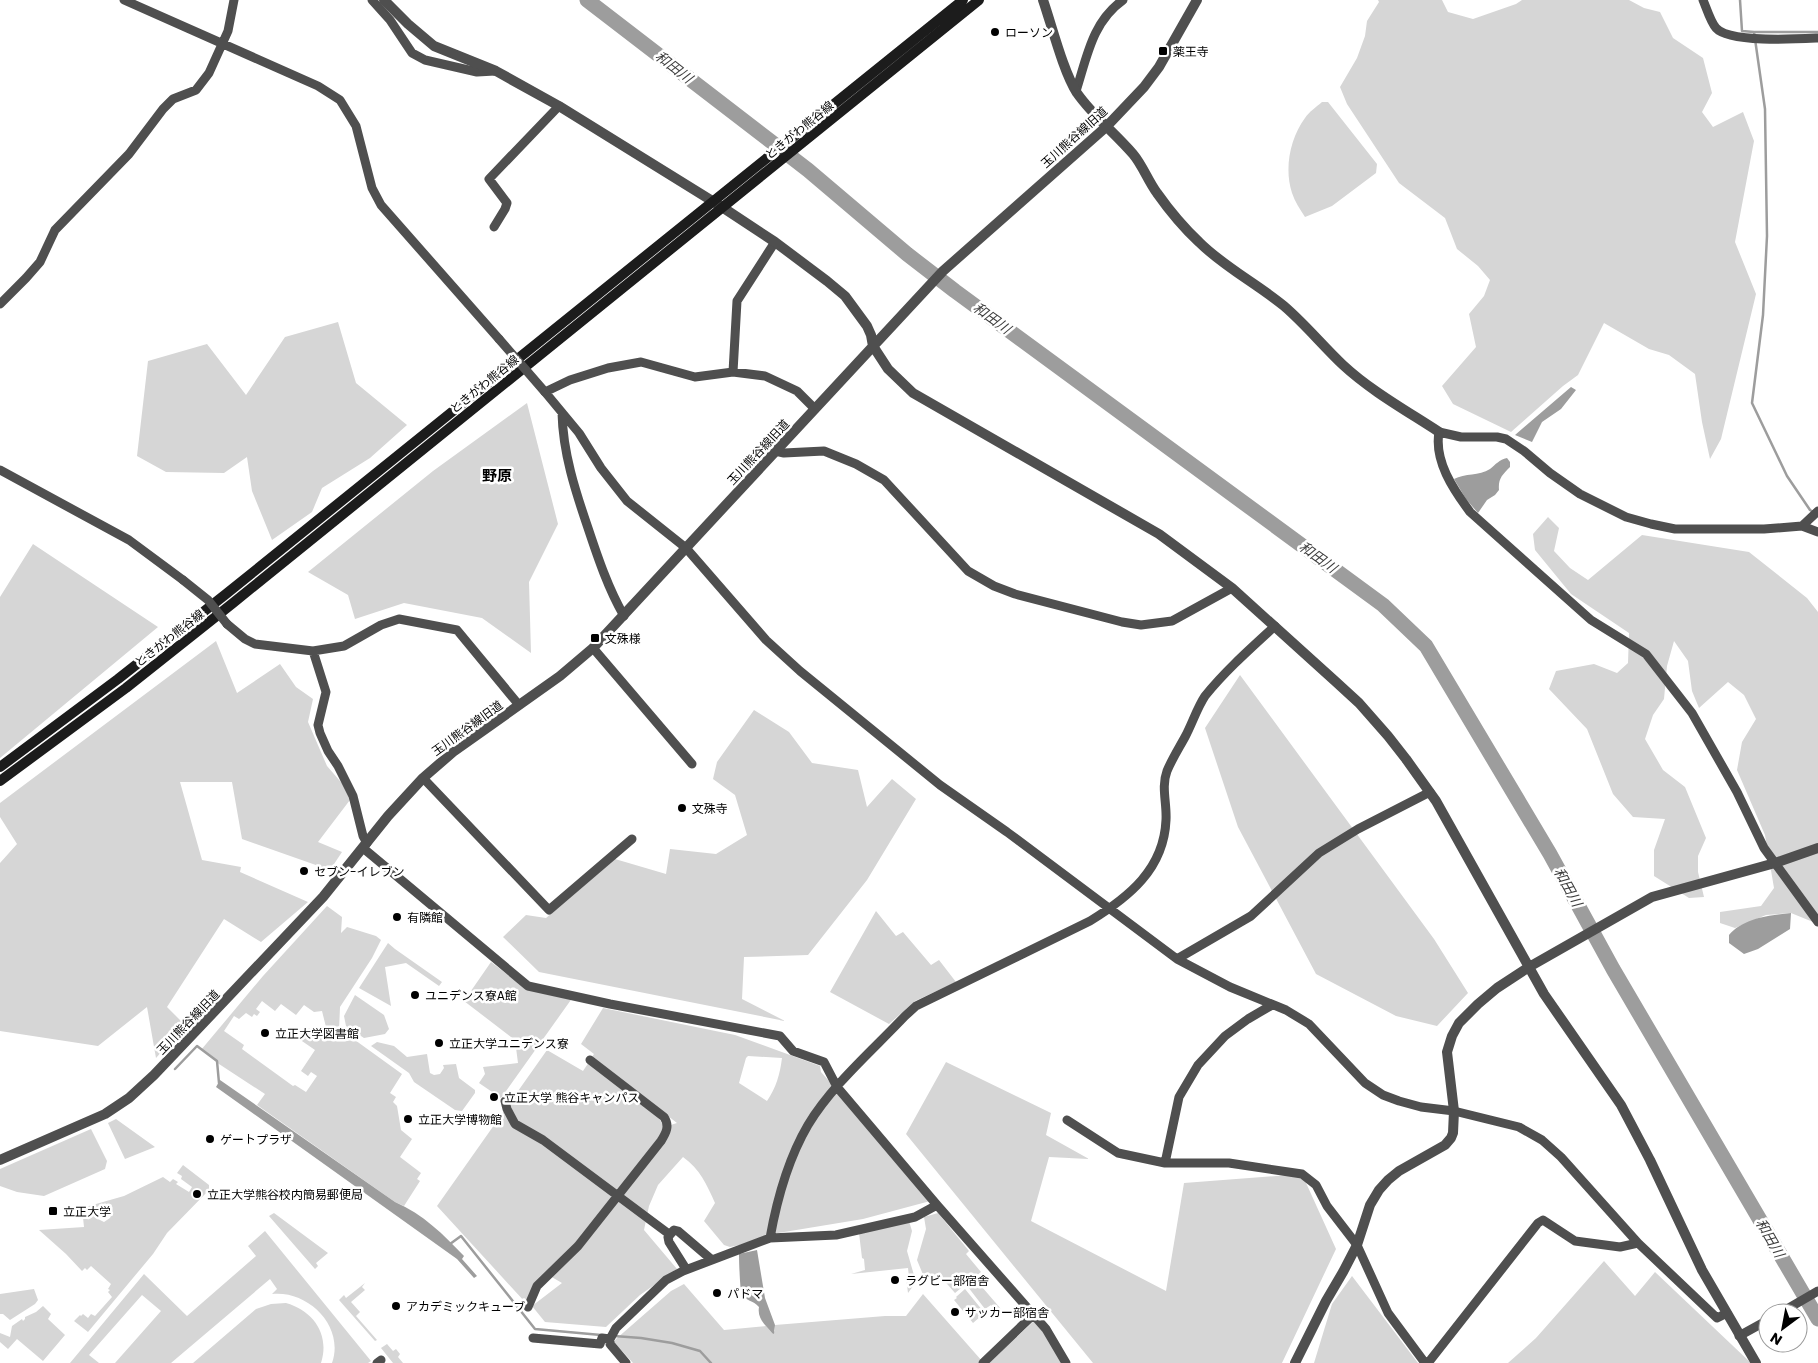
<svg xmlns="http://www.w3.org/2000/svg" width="1818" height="1363" viewBox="0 0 1818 1363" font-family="Poppins,'Noto Sans JP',sans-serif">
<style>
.green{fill:#d6d6d6;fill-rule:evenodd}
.water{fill:#9d9d9d}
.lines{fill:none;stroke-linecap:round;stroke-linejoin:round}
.stream{stroke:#9d9d9d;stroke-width:2.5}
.river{stroke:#9d9d9d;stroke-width:15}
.minor{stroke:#4f4f4f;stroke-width:9}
.tertiary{stroke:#4f4f4f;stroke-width:10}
.secondary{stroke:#1c1c1c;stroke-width:10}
.minor-bridge{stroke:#4f4f4f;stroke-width:9}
.poi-dot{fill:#000;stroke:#fff;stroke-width:2}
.labels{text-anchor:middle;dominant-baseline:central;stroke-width:5;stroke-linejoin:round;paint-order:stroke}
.poi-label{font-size:12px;fill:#000;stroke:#fff;text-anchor:start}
.street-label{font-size:12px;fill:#000;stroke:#fff}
.water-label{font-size:14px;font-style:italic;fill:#3e3e3e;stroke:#fff}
.quarter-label{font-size:15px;font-weight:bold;fill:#000;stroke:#fff}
</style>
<rect width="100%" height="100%" fill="#fff"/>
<path class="green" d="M1378 0H1442L1448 12 1473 19 1516 4 1522 0H1629L1644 8 1660 12 1673 38 1703 58 1712 93 1702 112 1713 127 1743 112 1754 141 1735 242 1756 294 1721 439 1710 459 1702 422 1695 374 1669 355 1649 349 1604 323 1578 375 1563 386 1511 432 1453 404 1442 386 1476 347 1469 314 1484 296 1490 280 1478 266 1457 249 1445 218 1399 183 1347 104 1340 87 1357 58 1365 36 1367 21 1379 2Z
M1322 102H1328L1377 164 1376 173 1332 206 1305 217C1300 209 1295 202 1292 193 1284 169 1290 138 1305 118 1309 112 1316 107 1322 102Z
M338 322 356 383 407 425 370 458 322 488 312 512 272 540 252 491 247 457 224 473 166 472 137 456 148 361 207 344 246 395 285 337Z
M527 403 558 524 529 582 531 653 482 618 404 603 355 619 348 595 308 572 433 471Z
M1548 517 1559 528 1554 551 1570 568 1588 580 1642 535 1749 552 1807 598 1818 612V924L1791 913 1766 915 1735 928 1720 923V912L1761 906 1774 888 1765 835 1737 770 1742 742 1756 719 1744 695 1728 682 1699 708 1692 691 1688 661 1674 641 1667 666 1664 699 1653 715 1645 739 1663 770 1685 787 1706 838 1698 856V872L1704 897 1689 898 1654 876V850L1665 819 1633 817 1613 794 1587 729 1549 689 1556 671 1594 664 1617 673 1628 663 1629 633 1571 594 1535 550 1533 534Z
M33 544 158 627 0 758V597Z
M216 641 237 693 280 664 296 687 313 699 308 722 327 766 353 796 318 842 342 852 330 870 242 839 232 782H180L202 860 241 867 240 872 308 902 261 942 224 919 167 1007 185 1025 156 1058 147 1007 98 1046 0 1031V863L17 844 0 817V803Z
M1240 675 1434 939 1468 993 1437 1026 1396 1016 1316 974 1238 827 1205 728Z
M754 710 789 732 812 763 858 770 867 807 892 779 916 799 867 880 808 955 744 957 742 999 785 1021 539 972 503 937 526 915 546 918 615 859 666 874 670 849 716 854 747 835 735 795 713 779 717 762Z
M327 906 342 917 341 933 347 927 376 936 381 940 372 958 340 1007 339 1031 348 1035 402 1074 390 1093 396 1097 393 1102 397 1106 401 1130 412 1139 400 1157 421 1173 417 1179 420 1181 404 1206 395 1202 257 1105 265 1094 219 1064 201 1050 263 976ZM262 1001 275 1011 281 1004 296 1015 304 1005 314 1012 322 1011 326 1027 306 1029 299 1039 315 1050 301 1071 308 1076 311 1072 317 1076 306 1092 295 1085 293 1086 242 1049 244 1045 224 1031 234 1016 239 1019 246 1013 252 1017 254 1014 257 1016 260 1012 256 1009Z
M876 911 896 936 903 932 931 965 939 960 956 982 915 1001 889 1024 830 992Z
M388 943 395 949 442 982 439 986 406 963 385 967 391 1006 359 988Z
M491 962 524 987 573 997 501 1098 479 1083 485 1074 483 1067 518 1063 515 1040 464 1001Z
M355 995 384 1015 389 1029 385 1034 364 1038 346 1026 344 1016Z
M603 1008 735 1035 820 1066 821 1072 934 1200 863 1219 766 1235 749 1243 730 1247 724 1245 704 1221 715 1203C707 1185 700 1169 683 1157L658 1185 649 1206 644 1230 677 1269 640 1295 606 1327 545 1322 532 1306 562 1283 550 1276 525 1302 437 1206 547 1050 583 1071 589 1062 657 1115 664 1127 677 1123 592 1057 594 1054 581 1044ZM748 1056 782 1058C780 1074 776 1088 767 1101L739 1083 746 1058Z
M377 1042 394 1046 407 1057 427 1054 430 1073 434 1075 440 1074 444 1068 443 1065 456 1064 459 1078 475 1090V1093L462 1111 455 1110 414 1082 409 1073 371 1046Z
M946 1062 1051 1113 1046 1135 1089 1159 1049 1157 1031 1221 1166 1291 1184 1183 1302 1174 1336 1249 1282 1363H1093L906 1134Z
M116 1119 155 1147 125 1159 108 1123Z
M91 1129 107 1161 105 1169 44 1196 17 1192 0 1186V1169Z
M183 1165 209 1185V1190L167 1233 153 1254 88 1332 74 1321 80 1315 81 1316 83 1314 88 1318 91 1314 95 1316 112 1297 108 1292 110 1290 108 1289 111 1284 91 1266 87 1270 85 1268 82 1271 66 1254 39 1230 84 1227 82 1208 124 1196 163 1177 170 1182 173 1179 178 1182 176 1184 189 1192 192 1187 181 1179 182 1176 177 1173ZM104 1206 109 1209 112 1213 110 1218 104 1222 98 1219 96 1215 99 1208Z
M274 1213 328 1253 316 1263 318 1266 315 1269 269 1216Z
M938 1213 969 1251 966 1254 981 1272 955 1293 941 1277 936 1281 929 1273 924 1277 917 1260 926 1229 924 1217Z
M909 1221 912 1231 907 1251 916 1282 908 1293 906 1277H909L908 1268 851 1274 865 1270 864 1259 862 1258 859 1233Z
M265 1231 371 1361 368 1363H332C345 1326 308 1290 272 1294L277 1289 270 1279 171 1363H115L161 1311 142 1295 89 1355 99 1363H70L144 1274 187 1316 256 1256 248 1246Z
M1604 1261 1635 1296 1655 1272 1751 1363H1508L1536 1338Z
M1352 1276 1418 1363H1314L1332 1304Z
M979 1278 984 1285 982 1287 1001 1309 998 1313 991 1305 985 1309 968 1287Z
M365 1283 362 1287 365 1290 351 1302 360 1312 356 1316 377 1340 375 1341 339 1300 344 1295 346 1298Z
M684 1284 724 1330 766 1326 772 1333 775 1331V1325L885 1316H906L923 1294 982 1361 980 1363H633L614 1342 616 1339 671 1291Z
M34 1289 38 1300 35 1304 10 1320 3 1314H0V1294Z
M965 1289 983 1311 979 1314 981 1316 973 1323 954 1300 957 1298 956 1297Z
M286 1303C314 1311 330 1335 321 1363H193L256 1309 271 1304Z
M43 1306 51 1314 48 1319 65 1335 43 1361 17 1339 8 1349 0 1342V1333L10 1337 12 1326 22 1319 23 1321 25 1319V1317L36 1312Z
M1035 1320 1064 1363H989Z
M387 1344 393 1351 396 1349 400 1354 398 1357 403 1363H393L381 1348Z"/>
<path class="water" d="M1571 387 1576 390 1561 409 1542 422 1532 442 1515 435Z
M1507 458 1510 462V467C1502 475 1498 479 1499 490L1495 495 1487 500 1478 513 1466 499 1454 479C1465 473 1479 476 1490 469 1496 464 1499 460 1507 458Z
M1791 913 1790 929 1758 949 1744 954 1729 943V935C1743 918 1770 915 1791 913Z
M220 1080 395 1202C423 1214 444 1235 464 1256L462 1259 477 1276 474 1278 457 1259 216 1087Z
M757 1250 765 1298 775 1325 774 1334 772 1333C765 1324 757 1319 759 1307 753 1300 746 1301 742 1295 740 1293 739 1260 739 1254Z"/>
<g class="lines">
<path class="stream" d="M1740 0 1742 31 1754 32 1765 109 1767 236 1763 315 1752 403 1787 476 1810 510 1815 513
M1755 32H1818
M175 1069 197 1046 217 1061 219 1083 220 1084
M450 1244 461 1236 535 1329 601 1335
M614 1336 641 1338 672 1343 700 1351 711 1363"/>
<path class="river" d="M587 0 808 170 907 254 955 291 1383 605 1426 646 1550 854 1613 969 1818 1319"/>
<path class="minor" d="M124 0 318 86 340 100 356 126 372 188 381 205 499 339
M372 0 390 20 412 53 425 60 477 72 495 71
M1703 0C1706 7 1711 23 1716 28 1729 43 1798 39 1818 38
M1076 91C1087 57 1092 22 1123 0
M494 227 505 209 507 203 489 179 559 106
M0 304 26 278 40 262 55 230 129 154 163 109 173 99 196 90 209 73 228 31 234 0
M733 372 737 301 775 242
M815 409 797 391 765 376 733 372 695 377 641 362 608 368 570 380 545 392 579 433 601 468 627 501 686 548 766 640 800 671 940 785 1007 832 1177 959 1230 987 1286 1010 1309 1024 1365 1083 1383 1095 1399 1101 1421 1107 1454 1111 1519 1127 1542 1140 1561 1157 1638 1243 1717 1318 1727 1313
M562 413C563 453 575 490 588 528 598 558 608 588 624 616
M775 451 784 453 824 451 856 464 884 480 968 571 994 586 1015 594 1122 622 1141 625 1172 621 1232 588
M0 470 129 540 183 580
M1802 526 1818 511
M1818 532 1802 526 1764 529H1675L1651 524 1626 517 1580 494 1550 473 1524 451 1506 439 1497 437H1461L1439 432C1434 461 1453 489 1470 512L1591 620 1646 654 1692 713 1737 792 1764 848 1818 922
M227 624 245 639 255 644 313 651 344 646 381 625 399 619 457 630 519 705
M593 648 692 764
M313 651 326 692 318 725 320 733 328 751 338 766 353 796 363 836 367 843
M423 778 549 910 632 839
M363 848 528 986 610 1004 780 1036 793 1051 824 1062 837 1087 937 1205 1046 1329 1066 1363
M1177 959 1251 916 1319 853 1358 829 1430 792
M505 1101 507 1109 515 1124 543 1140 669 1234
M1067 1120 1118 1153 1165 1163H1229L1302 1174 1316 1185 1327 1206 1357 1245 1388 1313 1425 1363
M1165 1163 1179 1097 1198 1065 1225 1036 1248 1019 1272 1005
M770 1238C777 1199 788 1159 808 1125 832 1085 873 1050 905 1016L916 1006 1090 921C1129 897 1164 869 1166 820 1167 803 1161 787 1167 771 1172 759 1179 748 1185 737 1192 724 1197 708 1205 696 1225 671 1251 648 1275 626
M686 1269 669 1242 668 1237 674 1230 678 1231 712 1260
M528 1307 537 1286 578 1246 661 1141C666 1133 670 1126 664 1117L590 1060
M1780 1313 1818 1291
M1739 1336 1768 1320
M533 1338 600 1344 602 1338 610 1339
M377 1363 381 1360
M626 1363 610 1344V1339L616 1328 666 1280 683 1271 770 1238 836 1235 915 1217 937 1205
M983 1363 1033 1315
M1428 1363 1538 1223 1543 1220 1575 1241 1620 1247 1638 1243"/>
<path class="tertiary" d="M384 0 408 24 434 46 496 71 559 106 722 207 775 242 827 281 845 296 867 326 871 335 873 346 888 369 913 393 1159 534 1232 588 1335 681 1359 703 1388 736 1406 759 1436 801 1544 994 1621 1105 1650 1160 1702 1270 1756 1363
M1043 0C1052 26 1063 71 1077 93 1093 116 1115 133 1133 154 1143 166 1148 181 1157 193 1169 210 1184 228 1199 242 1224 267 1256 283 1284 306 1305 324 1322 345 1343 365 1371 391 1407 411 1439 432
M0 1160 105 1114 129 1098 154 1075 323 897 388 816 423 778 453 752 560 676 593 648 943 271 1106 127 1144 87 1159 67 1197 0
M1295 1363 1326 1301 1343 1272 1357 1245 1370 1205 1379 1190 1388 1180 1399 1171 1445 1145 1451 1138 1453 1133 1454 1111 1447 1052 1452 1036 1459 1023 1478 1004 1497 988 1529 967 1652 897 1775 863 1818 848"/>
<path class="secondary" d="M0 767 118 679 226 594 963 0
M0 781 126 688 233 603 979 0"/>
<path class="minor-bridge" d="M499 339 545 392
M183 580 208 600 227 624"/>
</g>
<g class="poi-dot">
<circle cx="995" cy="32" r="5"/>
<rect x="1158" y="46" width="10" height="10" rx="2.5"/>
<rect x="590" y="633" width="10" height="10" rx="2.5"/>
<circle cx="682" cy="808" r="5"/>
<circle cx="304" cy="871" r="5"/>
<circle cx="397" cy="917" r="5"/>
<circle cx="415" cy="995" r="5"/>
<circle cx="265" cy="1033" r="5"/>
<circle cx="439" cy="1043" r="5"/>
<circle cx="494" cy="1097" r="5"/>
<circle cx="408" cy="1119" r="5"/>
<circle cx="210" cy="1139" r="5"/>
<circle cx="197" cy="1194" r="5"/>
<rect x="48" y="1206" width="10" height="10" rx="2.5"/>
<circle cx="895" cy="1280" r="5"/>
<circle cx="717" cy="1293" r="5"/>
<circle cx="396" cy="1306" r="5"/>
<circle cx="955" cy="1312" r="5"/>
</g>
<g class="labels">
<g class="poi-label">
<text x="1005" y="32">ローソン</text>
<text x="1173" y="51">薬王寺</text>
<text x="605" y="638">文殊様</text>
<text x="692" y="808">文殊寺</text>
<text x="314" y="871">セブン-イレブン</text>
<text x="407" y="917">有隣館</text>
<text x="425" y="995">ユニデンス寮A館</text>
<text x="275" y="1033">立正大学図書館</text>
<text x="449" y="1043">立正大学ユニデンス寮</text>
<text x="504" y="1097">立正大学 熊谷キャンパス</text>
<text x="418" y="1119">立正大学博物館</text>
<text x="220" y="1139">ゲートプラザ</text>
<text x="207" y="1194">立正大学熊谷校内簡易郵便局</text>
<text x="63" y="1211">立正大学</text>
<text x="905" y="1280">ラグビー部宿舎</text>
<text x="727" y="1293">パドマ</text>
<text x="406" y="1306">アカデミックキューブ</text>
<text x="965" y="1312">サッカー部宿舎</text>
</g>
<g class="street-label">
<text transform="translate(799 130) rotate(-39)">ときがわ熊谷線</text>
<text transform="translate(1074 137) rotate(-42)">玉川熊谷線旧道</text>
<text transform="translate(484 384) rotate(-39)">ときがわ熊谷線</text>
<text transform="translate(758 452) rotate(-47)">玉川熊谷線旧道</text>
<text transform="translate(169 638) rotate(-38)">ときがわ熊谷線</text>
<text transform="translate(467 728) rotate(-36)">玉川熊谷線旧道</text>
<text transform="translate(188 1022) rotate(-46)">玉川熊谷線旧道</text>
</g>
<g class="water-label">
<text transform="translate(674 67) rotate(38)">和田川</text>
<text transform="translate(992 318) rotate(36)">和田川</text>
<text transform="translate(1318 557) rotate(36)">和田川</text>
<text transform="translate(1568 887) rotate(61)">和田川</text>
<text transform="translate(1770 1238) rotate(60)">和田川</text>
</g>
<g class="quarter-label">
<text x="497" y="475">野原</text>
</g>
</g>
<g transform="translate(1783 1328) rotate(212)"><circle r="24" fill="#ffffff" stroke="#999999"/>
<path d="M0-4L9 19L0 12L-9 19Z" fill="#000000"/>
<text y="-8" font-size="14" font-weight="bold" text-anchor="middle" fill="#000000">N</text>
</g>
</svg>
